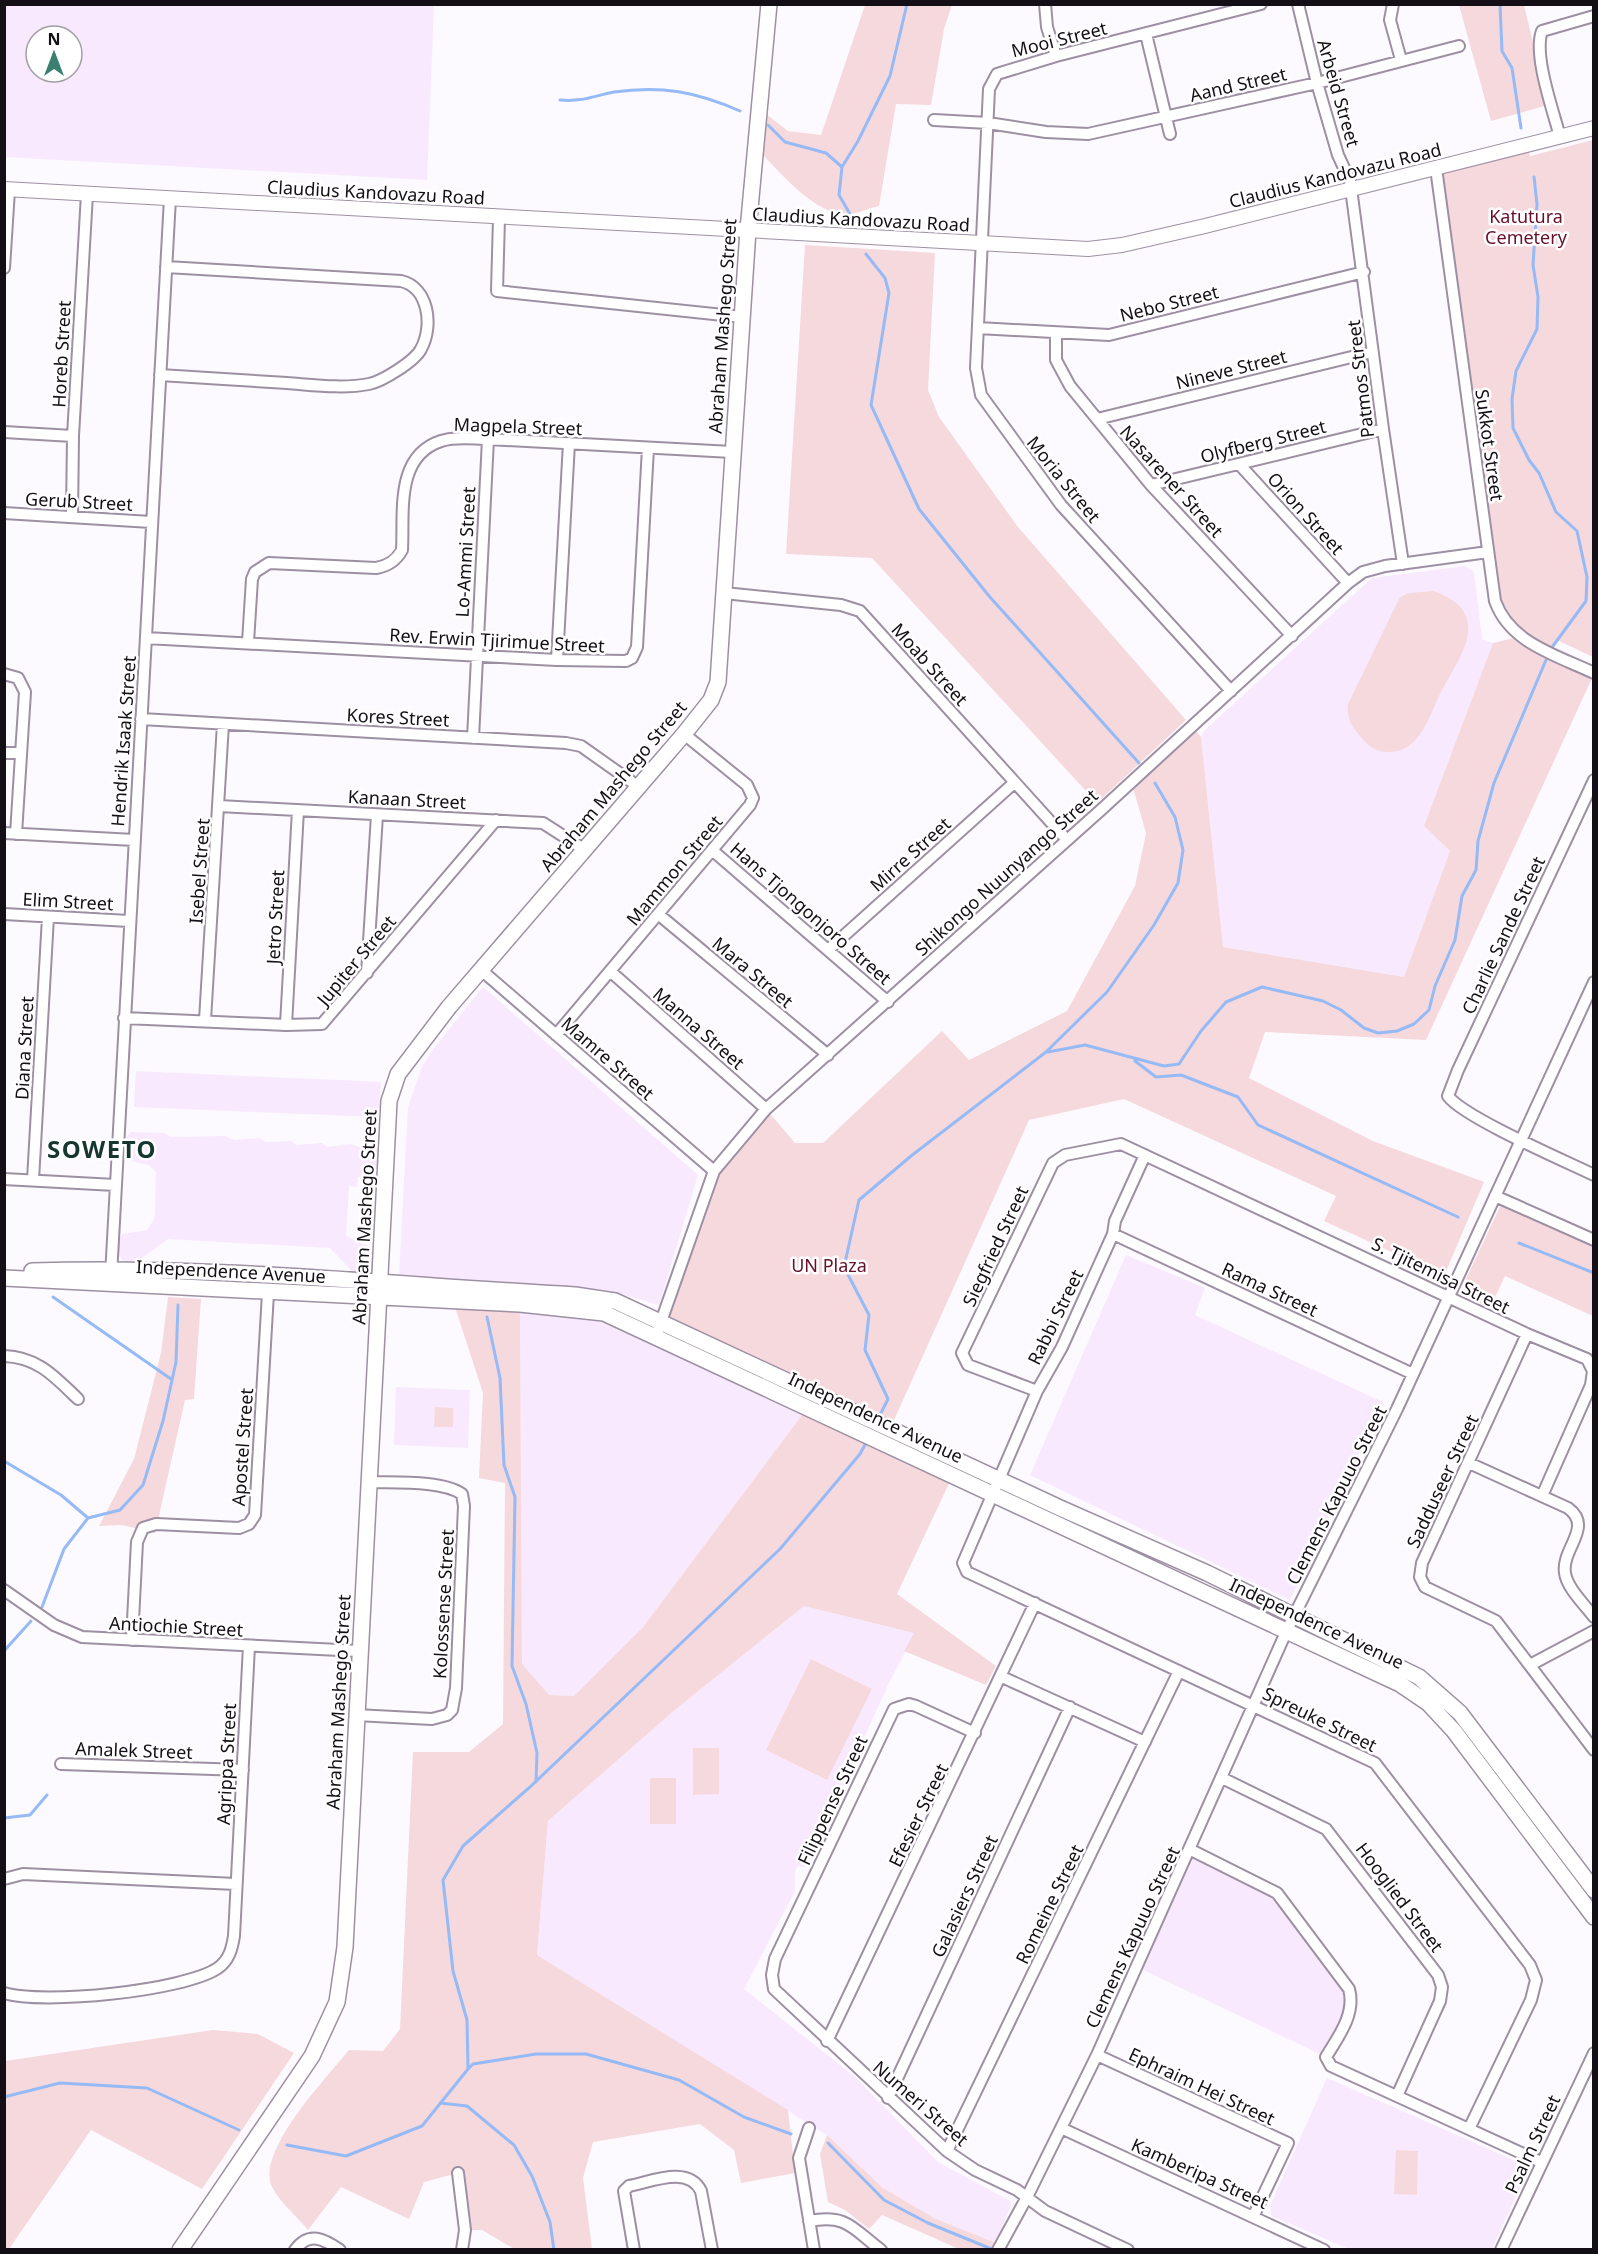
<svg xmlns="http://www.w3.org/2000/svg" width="1598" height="2254" viewBox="0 0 1598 2254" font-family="'Noto Sans',sans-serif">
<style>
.built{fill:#f8e9ff;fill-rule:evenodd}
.green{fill:#f6d9dd}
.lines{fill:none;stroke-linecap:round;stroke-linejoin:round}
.stream{stroke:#96baf6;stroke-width:3}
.minor-casing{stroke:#9d90a3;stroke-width:14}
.tertiary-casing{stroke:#9d90a3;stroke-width:16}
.secondary-casing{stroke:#9d90a3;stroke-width:18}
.minor{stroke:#fff;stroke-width:10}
.tertiary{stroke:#fff;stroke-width:14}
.secondary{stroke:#fff;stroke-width:15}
.labels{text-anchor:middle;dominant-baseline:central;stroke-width:5;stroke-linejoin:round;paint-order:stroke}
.street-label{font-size:18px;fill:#140f16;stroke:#fff}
.park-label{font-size:18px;fill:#660f29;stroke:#fff}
.district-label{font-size:24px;font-weight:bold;letter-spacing:1.5px;fill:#163730;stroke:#fff}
</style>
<rect width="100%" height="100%" fill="#fcfafe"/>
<path class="built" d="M4 5H434L427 180 5 157ZM36 36H72V72H36Z
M1465 566 1474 572 1482 639 1493 643 1424 826 1450 851 1404 977 1223 947 1201 737 1205 730 1372 578Z
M483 987 698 1175 659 1305 607 1290 399 1276 408 1107 422 1067 434 1048Z
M136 1071 381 1082 379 1117 134 1107Z
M131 1132 165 1133 171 1137 225 1136 234 1140 259 1138 266 1142 291 1141 296 1145 322 1143 327 1147 350 1144 360 1147 371 1145 375 1147 381 1151V1170L373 1176 358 1177 357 1187 349 1186 346 1236 370 1247 373 1252 372 1272 368 1276 355 1274 330 1248 168 1239 138 1261 128 1263 122 1260 117 1250 119 1239 123 1234 147 1230 153 1221 155 1214 156 1172 149 1165 131 1161 124 1153 123 1141Z
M1126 1255 1205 1288 1195 1315 1383 1402 1290 1600 1030 1475Z
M520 1305 575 1309 808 1407 643 1627 574 1696 548 1695 522 1664Z
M396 1387 470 1390 468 1448 394 1445Z
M804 1606 915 1633 889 1683 805 1867 798 1866 795 1871V1891L744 1989 855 2077 938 2162 1012 2202 996 2243 936 2219 883 2188 827 2135 537 1955 548 1821 676 1709Z
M1191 1850 1274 1890 1351 2001 1326 2057 1137 1967Z
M1327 2078 1525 2165 1526 2174 1492 2249H1349L1272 2216 1270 2206Z"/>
<path class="green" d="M865 5H952L944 29 931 105 896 104 879 206C870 208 861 212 852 214 818 219 782 174 761 153L766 114 788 131 821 135Z
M1459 5H1524L1548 105 1491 121Z
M1593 140V657L1557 640 1550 650 1593 676 1426 1040 1265 1032 1249 1078 1373 1141 1484 1182 1444 1276 1324 1221 1336 1196 1124 1099 1029 1120 890 1429 661 1322 710 1178 766 1109 795 1143H823L942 1031 969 1060 1067 1011 1135 886 1146 833 1131 781 1191 725 1201 737 1223 947 1404 977 1450 851 1424 826 1493 643 1518 637 1499 613 1436 168 1527 145 1530 156Z
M805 245 935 253 928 390 939 417 1018 527 1186 720 1097 803 872 558 786 554Z
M1433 591C1447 596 1463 604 1467 619 1474 642 1451 672 1441 692 1429 716 1420 753 1388 752 1376 752 1368 746 1361 737 1352 728 1346 717 1348 704L1400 597 1409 593Z
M1503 1200 1593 1240V1316L1505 1276 1490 1308 1470 1298 1466 1279Z
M168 1297 201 1299 194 1399 185 1400 155 1533 122 1525 99 1526 134 1459 161 1353Z
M453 1301 520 1305 522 1664 549 1695 574 1696 643 1627 808 1407 953 1475 897 1594 996 1666 986 1685 904 1651 914 1633 804 1606 676 1709 548 1821 537 1955 788 2110 795 2173 741 2183 734 2150 700 2124 593 2142 583 2178 592 2249 516 2250 482 2230H465L458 2173 424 2182 409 2219 341 2187 308 2230C297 2216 280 2203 272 2187 255 2152 328 2076 349 2050L383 2051 400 2029 413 1752H469L503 1724 505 1483 479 1478 483 1393Z
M435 1407 453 1408V1427H434Z
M811 1659 872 1689 827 1780 766 1750Z
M693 1748H719V1794L693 1795Z
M650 1778H676V1824H650Z
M213 2030 258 2034 294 2053 202 2189 91 2130 9 2249H5V2061Z
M827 2135 883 2188 936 2219 996 2243 992 2249H959L882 2215 869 2229 845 2210 828 2202 820 2154Z
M1396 2150 1418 2151 1417 2195 1394 2194Z"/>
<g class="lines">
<path class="stream" d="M1500 4 1502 51 1512 68 1521 128
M560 100C583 102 593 96 614 92 661 85 697 92 740 111
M768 125 785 142 826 153 842 167
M1534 177 1537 204 1533 265 1538 297 1537 329 1516 371 1512 399 1513 428 1529 460 1539 473 1556 512 1577 531 1587 577 1586 601 1550 650
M850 214 839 195 842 167 858 141 890 76 907 4
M866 254 885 278 889 293 871 405 919 509 989 596 1139 763
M1048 1052 1085 1045 1164 1066 1179 1064 1201 1031 1226 1002 1262 987 1323 1001 1341 1010 1364 1028 1378 1033 1397 1031 1414 1024 1429 1010 1435 986 1455 940 1462 896 1476 870 1478 841 1494 783 1546 660
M1135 1061 1156 1077 1181 1075 1238 1097 1258 1125 1458 1217
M1519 1243 1594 1273
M53 1297 171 1379
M487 1317 500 1378 504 1465 515 1497 512 1666 526 1704 537 1753 536 1782
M878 1419 888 1399 865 1350 869 1315 844 1267 859 1200 911 1156 1046 1052 1107 992 1154 925 1178 883 1183 850 1175 817 1155 783
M4 1461 61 1495 88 1518
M42 1607 64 1549 88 1518 120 1510 143 1485 163 1421 176 1362 178 1305
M4 1651 31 1621
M4 1818 30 1815 47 1795
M468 2069 473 2064 536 2054H586L679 2080 744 2117 791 2134
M4 2097 60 2083 147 2088 239 2130
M440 2103 467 2106 514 2145 532 2176 550 2222 554 2250
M828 2143 884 2200 928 2223 994 2250
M287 2145 346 2156 422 2126 468 2069 467 2020 453 1971 443 1880 463 1846 530 1787 780 1549 860 1454 867 1441"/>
<defs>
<path id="minor" d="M1045 4 1047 27 1056 56
M1298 4 1317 83 1338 155 1350 181 1383 429 1403 564
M1393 4 1390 20 1401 60
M1146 34 1170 134
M934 120 988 123 1046 132 1088 134 1317 83 1459 46
M1560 137C1553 110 1533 55 1542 31L1594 16
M1436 168 1495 601C1510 643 1556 655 1594 673
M499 218 497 291 742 317
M4 268 9 190
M978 328 1109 335 1364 272
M1056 333V360L1070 386 1151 485 1292 636
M160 375C202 378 245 380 287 383 314 385 343 389 369 384 383 381 415 361 421 349 434 325 428 287 401 281L166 267
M1097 419 1372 352
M4 432 73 436
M1239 464 1348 583
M1151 485 1383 429
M4 513 151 522
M72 517 73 436 87 194
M724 593 841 605 860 611 1067 840
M146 638 557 660 626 661 632 658 637 647 648 448
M248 642 252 579 255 572 269 563 376 568C388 566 396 561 402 550 404 512 395 456 441 441 456 436 473 439 488 439L732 452
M557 660 569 443
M4 674 18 678 25 692 16 834
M1231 691 1061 505 981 395 976 368 989 89 997 74 1056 56 1261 4
M141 719 566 743 581 746 639 787
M473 738 488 439
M4 753H21
M1594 780 1458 1070 1448 1096C1463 1117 1565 1161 1594 1175
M219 806 543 823 585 850
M4 833 134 840
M712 850 888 1002
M4 914 129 921
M658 914 828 1055
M828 950 1014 783
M480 969 714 1171
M610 971 766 1109
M367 973 377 815
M124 1018 286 1025 322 1024 496 820
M205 1020 223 724
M286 1025 298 810
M556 1035 750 805 753 798 747 785 684 734
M1145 1155 1115 1221 1113 1234 1062 1347 1037 1391 963 1563 967 1572 1375 1763 1530 1965 1536 1980 1531 2000 1469 2129
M4 1179 115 1185
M33 1180 48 917
M1495 1196 1594 1240
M1113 1234 1413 1374
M111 1276 170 198
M1527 1334 1422 1563 1420 1577 1425 1587 1496 1621 1594 1750
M656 1336 714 1171 766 1109 1102 809 1348 583 1363 572 1385 566 1488 552
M4 1356C38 1357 55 1377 78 1399
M1037 1391 968 1365 962 1353 1053 1163 1065 1155 1121 1144 1527 1334 1587 1359 1593 1371 1591 1385 1542 1496
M1469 1463 1568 1508C1594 1527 1561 1549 1565 1573 1567 1588 1585 1605 1594 1617
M4 1590 54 1625 82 1637 359 1651
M132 1640 137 1542 143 1528 156 1524 239 1528 249 1524 255 1515 268 1293
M1530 1665 1594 1631
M1002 1677 1145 1742
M356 1715 432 1719 447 1715 452 1710 456 1688 464 1506 462 1494C442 1480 394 1483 369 1482
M975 1733 916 1706 909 1704 894 1709 775 1959 772 1975 774 1989 947 2151 975 2170 1017 2190 1045 2211 1128 2250
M61 1764 243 1770
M1222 1778 1326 1829 1438 1975 1442 1987 1440 2001 1397 2096
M1191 1850 1277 1893 1349 1989C1356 2014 1338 2037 1326 2057L1331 2066 1541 2162
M4 1879 23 1874 236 1884
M4 1993C43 2005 184 1991 218 1968 229 1960 232 1949 234 1936L249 1646
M827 2041 1035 1603
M1097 2055 1288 2143 1254 2215
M888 2098 1070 1707
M809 2128 799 2158 814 2250
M1061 2128 1324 2250
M947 2151 1179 1671
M458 2173 465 2230 462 2250
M809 2221C847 2214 852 2228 881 2250
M295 2250C309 2231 324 2239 340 2250
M634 2250 624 2191 629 2186C651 2182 688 2165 701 2191L712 2250
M998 2250 1027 2197 1097 2055 1287 1630 1397 1409 1594 982
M1501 2250 1594 2053"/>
<path id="tertiary" d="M4 189 1088 249 1122 245 1205 226 1594 128"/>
<path id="secondary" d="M32 1271C213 1265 394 1285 575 1295L615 1301 1060 1508 1207 1573 1419 1677 1460 1713 1594 1890
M4 1278 520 1304 604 1313 1400 1684 1428 1703 1454 1731 1594 1917
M180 2250 312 2056 337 2002 345 1947 389 1101 398 1074 449 1007 684 734 711 700 718 682 748 230 769 4"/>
</defs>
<use href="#minor" class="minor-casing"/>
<use href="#tertiary" class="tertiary-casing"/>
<use href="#secondary" class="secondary-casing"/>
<use href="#minor" class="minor"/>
<use href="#tertiary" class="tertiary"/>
<use href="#secondary" class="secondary"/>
</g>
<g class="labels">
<g class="street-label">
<text transform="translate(1059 39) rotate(-14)">Mooi Street</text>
<text transform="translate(1238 84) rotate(-13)">Aand Street</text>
<text transform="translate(1339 93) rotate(74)">Arbeid Street</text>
<text transform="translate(1335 175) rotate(-14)">Claudius Kandovazu Road</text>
<text transform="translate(376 192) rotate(3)">Claudius Kandovazu Road</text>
<text transform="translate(861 219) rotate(3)">Claudius Kandovazu Road</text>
<text transform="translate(1169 303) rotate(-14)">Nebo Street</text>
<text transform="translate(722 326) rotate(-86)">Abraham Mashego Street</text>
<text transform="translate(61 354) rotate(-87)">Horeb Street</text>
<text transform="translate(1231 369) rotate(-14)">Nineve Street</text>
<text transform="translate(1360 379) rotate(-97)">Patmos Street</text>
<text transform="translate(518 426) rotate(2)">Magpela Street</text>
<text transform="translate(1263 441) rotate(-14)">Olyfberg Street</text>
<text transform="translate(1490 445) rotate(82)">Sukkot Street</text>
<text transform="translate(1064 479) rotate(51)">Moria Street</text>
<text transform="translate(1172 481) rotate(48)">Nasarener Street</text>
<text transform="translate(79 501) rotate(3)">Gerub Street</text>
<text transform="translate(1306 513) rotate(48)">Orion Street</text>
<text transform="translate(465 552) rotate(-87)">Lo-Ammi Street</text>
<text transform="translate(497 640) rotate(3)">Rev. Erwin Tjirimue Street</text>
<text transform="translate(930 664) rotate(48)">Moab Street</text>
<text transform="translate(398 717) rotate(3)">Kores Street</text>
<text transform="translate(123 741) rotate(-86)">Hendrik Isaak Street</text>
<text transform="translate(613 786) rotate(-50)">Abraham Mashego Street</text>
<text transform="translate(407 799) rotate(3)">Kanaan Street</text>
<text transform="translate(910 854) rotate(-42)">Mirre Street</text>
<text transform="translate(674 870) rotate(-50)">Mammon Street</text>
<text transform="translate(199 871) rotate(-86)">Isebel Street</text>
<text transform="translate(1006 872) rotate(-42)">Shikongo Nuunyango Street</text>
<text transform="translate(68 901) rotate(3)">Elim Street</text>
<text transform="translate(811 913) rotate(41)">Hans Tjongonjoro Street</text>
<text transform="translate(275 917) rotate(-87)">Jetro Street</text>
<text transform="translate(1503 935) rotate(-65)">Charlie Sande Street</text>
<text transform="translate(356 960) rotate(-50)">Jupiter Street</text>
<text transform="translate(753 972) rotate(40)">Mara Street</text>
<text transform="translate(699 1028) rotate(41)">Manna Street</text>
<text transform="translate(24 1048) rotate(-87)">Diana Street</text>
<text transform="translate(608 1058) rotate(41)">Mamre Street</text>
<text transform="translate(364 1217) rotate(-87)">Abraham Mashego Street</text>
<text transform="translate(995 1246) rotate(-65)">Siegfried Street</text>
<text transform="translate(231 1271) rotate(3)">Independence Avenue</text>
<text transform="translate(1441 1275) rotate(26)">S. Tjitemisa Street</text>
<text transform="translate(1270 1289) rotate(25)">Rama Street</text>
<text transform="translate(1055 1317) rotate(-64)">Rabbi Street</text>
<text transform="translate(876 1417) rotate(25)">Independence Avenue</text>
<text transform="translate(242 1447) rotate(-86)">Apostel Street</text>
<text transform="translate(1442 1481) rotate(-65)">Sadduseer Street</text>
<text transform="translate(1336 1495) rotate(-63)">Clemens Kapuuo Street</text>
<text transform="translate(443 1604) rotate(-87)">Kolossense Street</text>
<text transform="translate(1317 1623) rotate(25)">Independence Avenue</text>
<text transform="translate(176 1626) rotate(3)">Antiochie Street</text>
<text transform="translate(338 1702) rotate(-87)">Abraham Mashego Street</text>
<text transform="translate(1320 1719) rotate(26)">Spreuke Street</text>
<text transform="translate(134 1750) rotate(2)">Amalek Street</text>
<text transform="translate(226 1764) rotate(-87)">Agrippa Street</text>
<text transform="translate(832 1800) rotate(-65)">Filippense Street</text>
<text transform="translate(918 1815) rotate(-64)">Efesier Street</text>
<text transform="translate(964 1896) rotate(-65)">Galasiers Street</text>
<text transform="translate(1400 1897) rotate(53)">Hooglied Street</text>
<text transform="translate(1049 1904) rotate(-64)">Romeine Street</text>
<text transform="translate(1132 1937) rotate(-65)">Clemens Kapuuo Street</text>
<text transform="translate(1202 2086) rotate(25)">Ephraim Hei Street</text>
<text transform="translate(921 2103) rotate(41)">Numeri Street</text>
<text transform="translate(1532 2144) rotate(-65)">Psalm Street</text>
<text transform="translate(1200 2173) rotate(24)">Kamberipa Street</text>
</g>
<g class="park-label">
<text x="1526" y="216">Katutura<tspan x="1526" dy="21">Cemetery</tspan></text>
<text x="829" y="1265">UN Plaza</text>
</g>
<g class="district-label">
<text x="102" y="1148">SOWETO</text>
</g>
</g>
<rect width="1598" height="2254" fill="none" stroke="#140f16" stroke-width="12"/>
<g transform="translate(54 54)"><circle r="28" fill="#ffffff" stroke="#a19fa2" stroke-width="1.5"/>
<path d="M0-4.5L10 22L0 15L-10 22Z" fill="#3b7f71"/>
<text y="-9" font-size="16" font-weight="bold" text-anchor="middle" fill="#140f16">N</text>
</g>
</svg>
